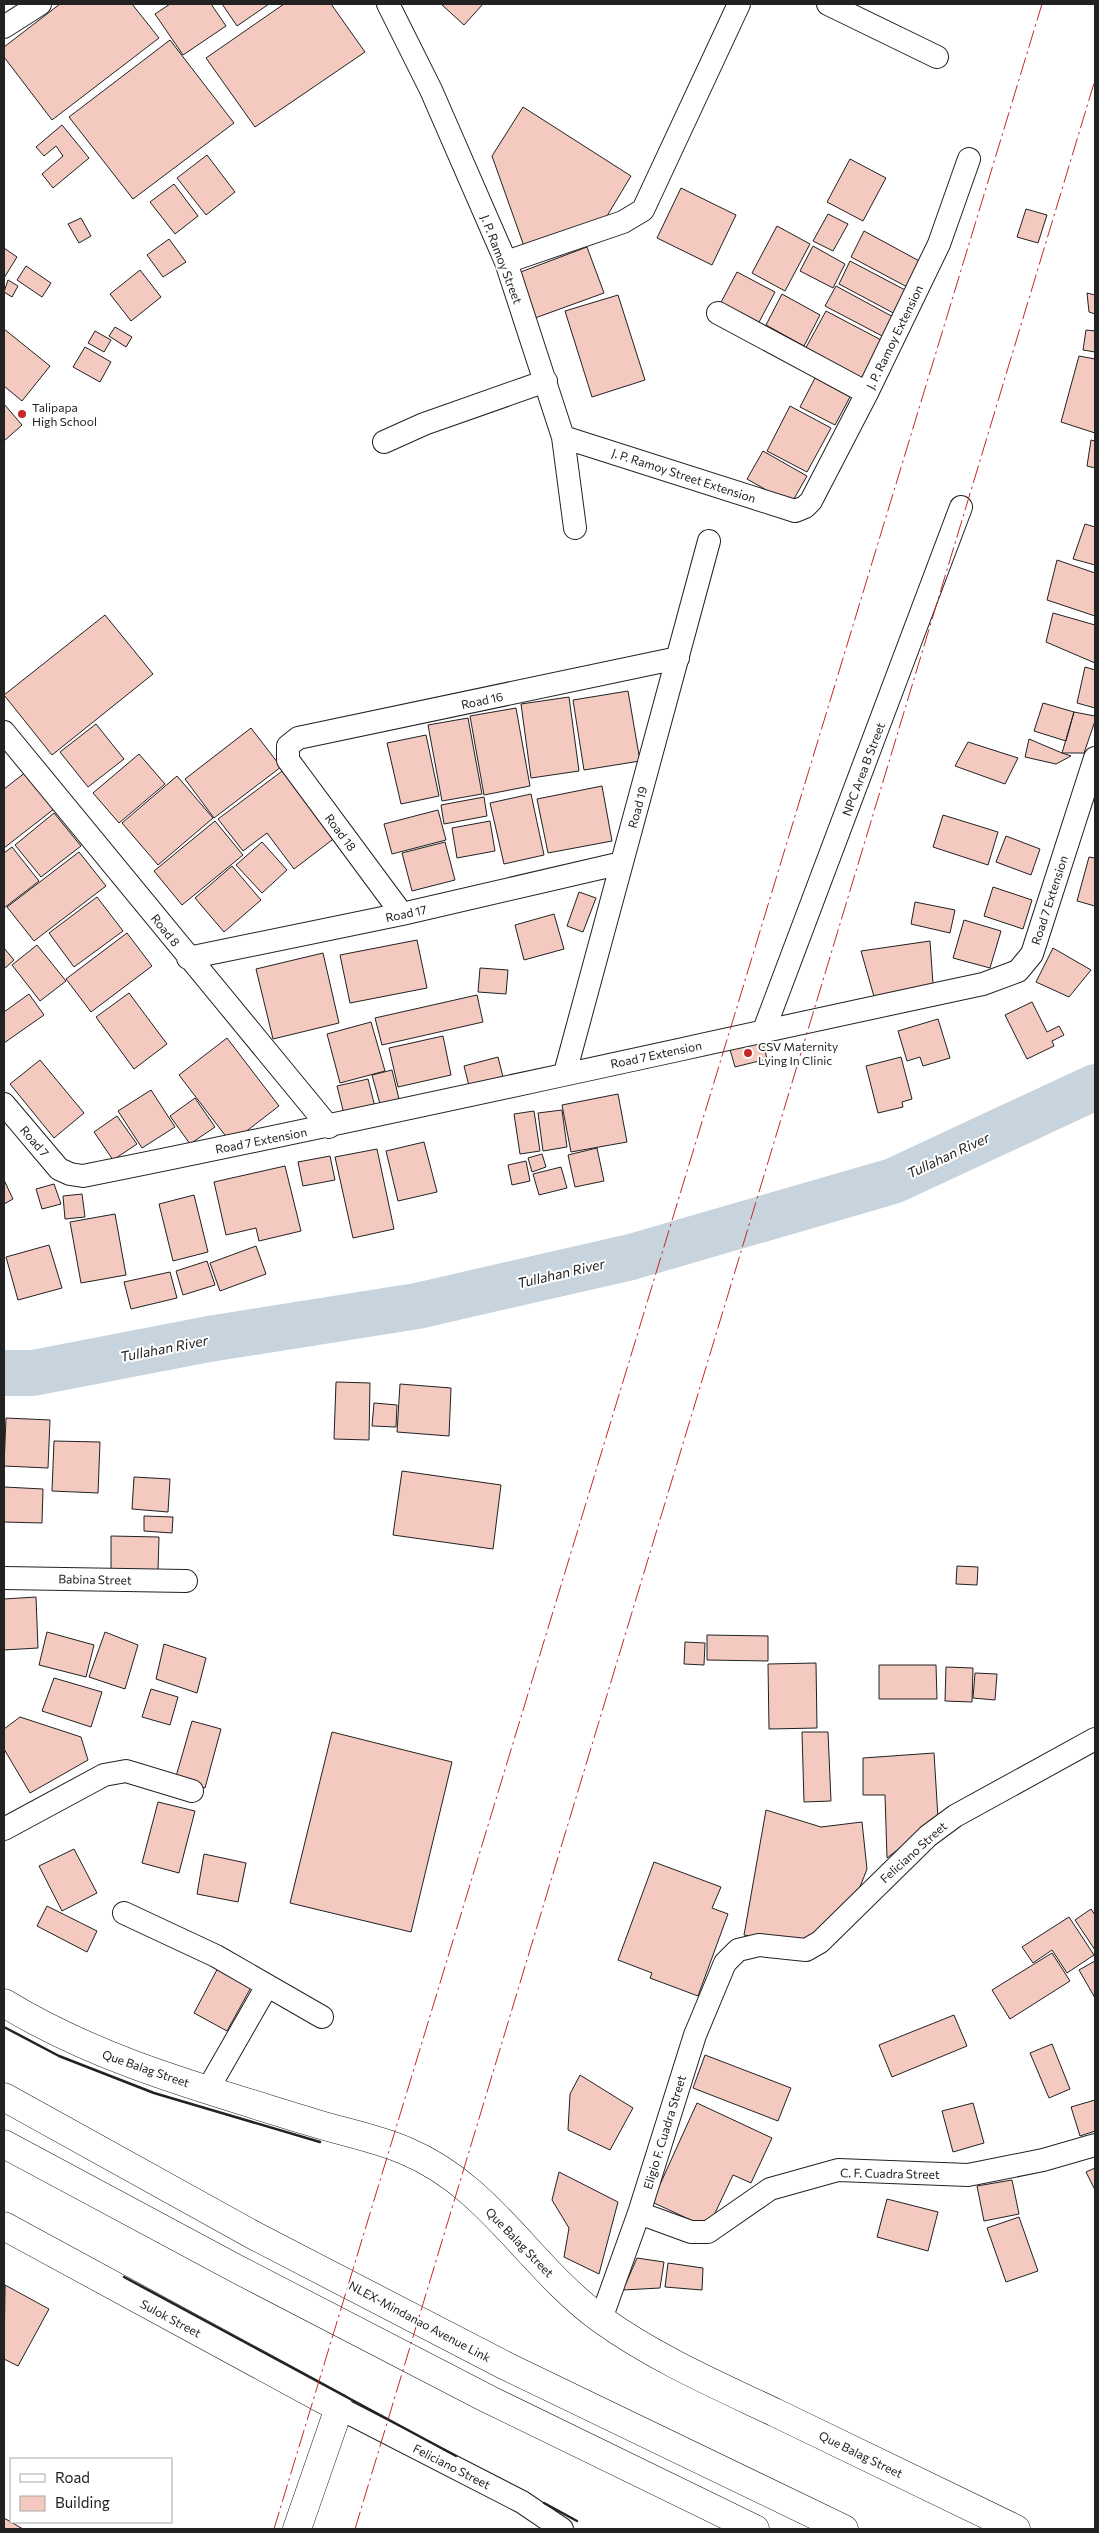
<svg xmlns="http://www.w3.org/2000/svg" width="1099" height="2533" viewBox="0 0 1099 2533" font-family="Commissioner,sans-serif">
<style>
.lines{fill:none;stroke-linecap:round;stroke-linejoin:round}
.river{stroke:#c7d3dd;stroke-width:46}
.building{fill:#f3c9c0;stroke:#222}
.minor-casing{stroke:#222;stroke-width:24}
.tertiary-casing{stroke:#222;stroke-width:29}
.motorway-casing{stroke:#222;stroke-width:29}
.minor{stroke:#fff;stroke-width:22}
.tertiary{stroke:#fff;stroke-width:28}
.motorway{stroke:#fff;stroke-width:28}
.wall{stroke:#222;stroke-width:2.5}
.power{stroke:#c62828;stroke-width:1;stroke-dasharray:18 4 2.5 4;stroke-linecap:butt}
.poi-dot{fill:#c62828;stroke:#fff;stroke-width:2}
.labels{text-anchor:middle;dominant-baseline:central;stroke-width:4;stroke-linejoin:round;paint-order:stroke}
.street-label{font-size:12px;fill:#222;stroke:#fff}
.poi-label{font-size:12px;fill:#222;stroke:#fff;text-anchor:start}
.water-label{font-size:14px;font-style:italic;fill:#222;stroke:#fff}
</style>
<rect width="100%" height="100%" fill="#fff"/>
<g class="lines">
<path class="river" d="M4 1373H33L209 1339 417 1306 631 1257 893 1181 1095 1087"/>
</g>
<path class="building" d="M60 4H132L159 38 52 120 4 57V47Z
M170 4H211L226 26 183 55 155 14Z
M222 4H269L237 26Z
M284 4H331L365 52 255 127 206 58Z
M441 4H483L464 25Z
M170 40 234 123 133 199 69 117Z
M523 107 631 176 604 221 525 249 492 156Z
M62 125 89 158 53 188 42 174 63 156 56 146 44 156 36 147Z
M207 155 235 192 206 215 177 178Z
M850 159 886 178 863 221 827 202Z
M174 184 198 216 175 234 150 202Z
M681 188 736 215 712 265 657 238Z
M1026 209 1047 215 1038 243 1017 237Z
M828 214 848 224 833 251 813 241Z
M81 218 91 236 79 243 68 224Z
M777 226 810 244 785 291 752 273Z
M864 231 923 263 909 288 851 257Z
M169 239 186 262 163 277 147 255Z
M813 246 845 264 833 288 800 271Z
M587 247 604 293 535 318 518 273Z
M4 248 17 257 4 278Z
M850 261 909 292 897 315 839 284Z
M26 266 51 283 42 297 17 280Z
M140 270 161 297 131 321 110 294Z
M737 272 775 292 757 326 719 306Z
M8 280 18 286 12 297 4 292Z
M836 286 897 319 886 338 825 306Z
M1087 293 1095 295V314L1089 312Z
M782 294 820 315 804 346 766 325Z
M618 295 645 380 592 397 565 311Z
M826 311 885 342 863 385 803 353Z
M115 327 132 337 126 347 109 336Z
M4 329 50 366 22 401 4 386Z
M1086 330 1095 331V352L1083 350Z
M95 331 111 340 104 352 88 343Z
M85 347 111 362 100 382 73 367Z
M1079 356 1095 359V433L1061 422Z
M815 378 850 397 835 425 800 407Z
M4 404 22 425 4 441Z
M790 406 831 428 807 472 767 451Z
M1091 440 1095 441V468L1087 466Z
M763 451 807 476 791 504 747 479Z
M1085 524 1095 527V565L1073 559Z
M1057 560 1095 573V616L1047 600Z
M1053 613 1095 625V663L1046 642Z
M105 615 153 674 52 755 4 695Z
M1085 667 1095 670V708L1077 703Z
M628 691 640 761 584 770 573 700Z
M569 697 579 771 531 778 521 704Z
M1043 703 1074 712 1066 741 1034 731Z
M516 708 530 786 484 795 470 716Z
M1074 712 1095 716V721L1084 753H1062Z
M468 718 482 794 442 801 428 725Z
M96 724 124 759 88 787 60 752Z
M251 728 281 767 214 818 185 779Z
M426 735 439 796 401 804 387 743Z
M1029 739 1062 753 1071 756 1056 764 1025 757Z
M968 742 1018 758 1005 784 955 766Z
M139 754 165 784 119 823 93 793Z
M285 769 336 837 294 869 267 833 243 851 218 819Z
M26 772 54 809 4 848V789Z
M177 776 213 818 158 865 122 823Z
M602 786 612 841 548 853 537 799Z
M531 794 544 855 504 864 490 803Z
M484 797 487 816 444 824 441 805Z
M438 810 446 840 392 854 384 824Z
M54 813 81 846 41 877 15 845Z
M943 815 998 832 988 865 933 847Z
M215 821 243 855 182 905 154 871Z
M490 821 495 851 457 858 452 828Z
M1006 836 1040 849 1031 875 996 862Z
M262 842 287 870 262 893 236 865Z
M445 842 455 880 412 891 402 853Z
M12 847 39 881 4 908V853Z
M79 852 106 886 34 941 7 907Z
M1089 857 1095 858V906L1077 901Z
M232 866 261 900 224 932 195 898Z
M993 887 1032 900 1023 929 984 916Z
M579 892 596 898 583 932 567 926Z
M97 897 123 931 74 967 49 933Z
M915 902 955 910 950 933 911 924Z
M554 914 564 949 524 960 515 925Z
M964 920 1001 931 990 968 953 958Z
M127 933 152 966 91 1012 66 979Z
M417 940 427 988 350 1003 340 955Z
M930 941 933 984 875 1000 861 951Z
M37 945 66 981 40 1001 12 965Z
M4 948 14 960 4 969Z
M1053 948 1091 970 1069 997 1036 982Z
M323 953 339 1023 273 1039 256 969Z
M480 968 508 970 506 994 478 992Z
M129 993 167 1044 134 1069 96 1017Z
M29 994 44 1015 4 1043V1012Z
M477 995 483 1022 382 1045 375 1018Z
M1032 1002 1047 1032 1059 1026 1064 1035 1052 1041 1054 1046 1027 1059 1005 1015Z
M938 1019 950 1058 923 1066 920 1057 907 1061 898 1031Z
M371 1022 385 1071 340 1083 327 1034Z
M443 1036 451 1075 398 1087 389 1048Z
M227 1038 279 1106 231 1143 179 1075Z
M762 1038 767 1059 735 1067 729 1046Z
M498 1057 504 1081 470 1090 464 1066Z
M901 1057 912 1099 902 1102 903 1107 878 1113 866 1066Z
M40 1060 84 1113 54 1138 10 1084Z
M392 1070 399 1099 380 1104 372 1075Z
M368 1079 376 1111 345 1118 337 1086Z
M151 1090 175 1127 142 1148 118 1111Z
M618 1094 627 1142 571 1152 562 1105Z
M195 1098 215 1127 190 1144 170 1116Z
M562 1110 567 1147 543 1151 538 1113Z
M534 1111 540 1151 520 1154 514 1114Z
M117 1116 137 1144 113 1160 94 1132Z
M424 1142 437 1192 398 1201 386 1151Z
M597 1148 604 1181 575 1187 568 1155Z
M377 1149 394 1229 353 1238 335 1157Z
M542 1154 546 1167 532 1172 528 1158Z
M330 1156 335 1180 303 1186 298 1162Z
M526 1161 530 1181 512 1185 508 1165Z
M285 1166 301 1231 259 1241 256 1228 226 1235 214 1182Z
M561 1167 567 1188 539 1195 533 1174Z
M4 1180 13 1199 4 1204Z
M54 1184 61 1204 42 1209 36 1189Z
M82 1194 85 1217 65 1219 63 1196Z
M194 1195 208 1252 173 1261 159 1204Z
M115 1214 126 1275 81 1283 70 1222Z
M49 1245 62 1288 18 1300 6 1257Z
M256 1246 266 1274 220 1291 210 1263Z
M207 1261 215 1285 183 1295 176 1271Z
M170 1272 177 1298 131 1309 124 1282Z
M336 1382 370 1383 369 1440 334 1439Z
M400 1384 451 1388 449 1436 397 1432Z
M374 1403 397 1405 396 1427 372 1426Z
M6 1418 50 1420 48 1468 4 1466Z
M54 1441 100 1442 98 1493 52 1491Z
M402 1471 501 1485 493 1549 393 1535Z
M134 1477 170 1479 168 1512 132 1509Z
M4 1487 43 1489 42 1523 4 1522Z
M144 1516 173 1517 172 1533 144 1531Z
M111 1536 159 1537 158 1570 111 1569Z
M957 1566 978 1567 977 1585 956 1584Z
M36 1597 38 1648 4 1650V1599Z
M47 1632 94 1645 86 1677 39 1665Z
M105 1632 138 1645 125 1689 89 1677Z
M707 1635 768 1636V1661L707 1660Z
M685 1642 705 1643 704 1665 684 1664Z
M164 1644 206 1658 197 1693 156 1679Z
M816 1663 817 1728 769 1729 768 1664Z
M879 1665H936L937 1699H879Z
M946 1667 973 1668 972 1702 945 1701Z
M975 1673 997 1674 995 1700 973 1698Z
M54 1678 102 1692 91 1727 42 1711Z
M151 1689 178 1697 170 1725 142 1717Z
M20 1717 81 1737 88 1760 30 1793 4 1749V1729Z
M192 1721 221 1729 205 1788 175 1780Z
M332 1732 452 1762 411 1932 290 1903Z
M802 1732H828L831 1801 804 1802Z
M934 1753 938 1818 887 1858 885 1795H863V1758Z
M158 1802 195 1811 179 1873 142 1863Z
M766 1810 821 1827 862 1822 867 1869 858 1892 802 1948 744 1935Z
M74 1849 97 1893 62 1911 39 1866Z
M204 1854 246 1863 238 1902 197 1894Z
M654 1862 721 1887 712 1908 728 1914 698 1996 650 1978 652 1973 618 1960Z
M47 1906 97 1931 87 1952 37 1926Z
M1091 1909 1095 1915V1950L1075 1920Z
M1069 1917 1094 1955 1067 1973 1052 1950 1033 1963 1022 1947Z
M1052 1953 1070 1981 1010 2019 992 1990Z
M1095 1961V1998L1079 1970Z
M220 1964 254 1982 227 2031 194 2013Z
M954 2015 967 2046 892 2077 879 2045Z
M1052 2044 1070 2089 1049 2098 1030 2053Z
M705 2055 791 2088 778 2121 693 2088Z
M580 2075 633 2108 610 2150 568 2130 570 2094Z
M1095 2100V2131L1080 2136 1071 2107Z
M697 2103 772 2138 751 2183 733 2175 708 2228 652 2202Z
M973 2103 984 2143 953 2152 942 2111Z
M1095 2168V2190L1086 2172Z
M559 2172 618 2202 599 2274 564 2257 569 2228 552 2200Z
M1012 2180 1019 2214 984 2221 977 2186Z
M887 2199 938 2212 928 2251 877 2237Z
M1019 2217 1038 2271 1006 2282 987 2228Z
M637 2258 664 2262 660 2288 623 2290Z
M668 2263 703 2268 702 2290 665 2287Z
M5 2285 49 2309 18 2366 4 2359Z
M4 2518 23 2529H4Z"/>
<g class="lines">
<defs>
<path id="minor" d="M388 4 431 90 506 262 563 437 575 528
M828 4 937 57
M4 27 40 4
M506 262 623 222 643 210 739 4
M718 313 867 393
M563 437 795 511 805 507 811 501 867 393 939 244 969 159
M384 442 424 424 546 381
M4 732 329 1127
M402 914 288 760V746L298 738 678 658
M188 958 402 914 622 863
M764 1030 961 507
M565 1073 709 541
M4 1104 59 1169 70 1174 83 1176C384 1116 683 1048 983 984L1018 971 1032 954 1095 758
M4 1578 186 1581
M4 1829 104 1775 126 1771 192 1791
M124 1913 216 1956 322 2017
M208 2089 267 1986
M639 2213 691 2232H708L770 2189 838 2170 968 2175 1043 2160 1095 2145
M601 2319 639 2213 695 2035 725 1963 738 1950 759 1945 806 1950 820 1942 928 1836 955 1816 1095 1739
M339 2408 522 2502 562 2529"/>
<path id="tertiary" d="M4 2003C99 2061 205 2089 311 2122 342 2132 376 2138 406 2151 489 2185 531 2269 602 2320 655 2358 717 2385 776 2413 856 2452 936 2491 1016 2529
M4 2226 339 2408 297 2529"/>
<path id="motorway" d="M4 2097 255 2236 506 2366 844 2529
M4 2144 237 2269 488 2399 755 2529"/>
</defs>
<use href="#minor" class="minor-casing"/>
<use href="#tertiary" class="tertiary-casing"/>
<use href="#motorway" class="motorway-casing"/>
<use href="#minor" class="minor"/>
<use href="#tertiary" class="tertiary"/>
<use href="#motorway" class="motorway"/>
<path class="wall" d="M4 2027 59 2056 154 2093 320 2142
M124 2277 456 2456
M544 2503 577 2521"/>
<path class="power" d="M274 2529 1042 4
M355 2529 1095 80"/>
</g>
<g class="poi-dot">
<circle cx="22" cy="414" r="5"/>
<circle cx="748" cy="1053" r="5"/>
</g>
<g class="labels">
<g class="street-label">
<text transform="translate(502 259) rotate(69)">J. P. Ramoy Street</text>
<text transform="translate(894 337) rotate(-64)">J. P. Ramoy Extension</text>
<text transform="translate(684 475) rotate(18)">J. P. Ramoy Street Extension</text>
<text transform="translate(482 700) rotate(-12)">Road 16</text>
<text transform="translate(863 769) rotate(-69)">NPC Area B Street</text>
<text transform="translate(637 807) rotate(-75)">Road 19</text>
<text transform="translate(341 832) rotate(53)">Road 18</text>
<text transform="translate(1049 900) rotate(-72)">Road 7 Extension</text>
<text transform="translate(406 913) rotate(-12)">Road 17</text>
<text transform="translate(166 930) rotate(51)">Road 8</text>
<text transform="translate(656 1054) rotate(-12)">Road 7 Extension</text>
<text transform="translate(261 1140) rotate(-11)">Road 7 Extension</text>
<text transform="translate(35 1141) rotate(49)">Road 7</text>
<text transform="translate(95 1579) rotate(1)">Babina Street</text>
<text transform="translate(913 1852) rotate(-42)">Feliciano Street</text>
<text transform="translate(146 2068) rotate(19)">Que Balag Street</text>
<text transform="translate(664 2132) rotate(-73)">Eligio F. Cuadra Street</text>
<text transform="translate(890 2173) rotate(1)">C. F. Cuadra Street</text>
<text transform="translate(520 2242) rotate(46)">Que Balag Street</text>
<text transform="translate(171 2318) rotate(28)">Sulok Street</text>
<text transform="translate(420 2321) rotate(28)">NLEX-Mindanao Avenue Link</text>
<text transform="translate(861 2454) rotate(26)">Que Balag Street</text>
<text transform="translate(452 2466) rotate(27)">Feliciano Street</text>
</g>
<g class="poi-label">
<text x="32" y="407">Talipapa<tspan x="32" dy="14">High School</tspan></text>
<text x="758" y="1046">CSV Maternity<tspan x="758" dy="14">Lying In Clinic</tspan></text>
</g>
<g class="water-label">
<text transform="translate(948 1155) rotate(-25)">Tullahan River</text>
<text transform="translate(561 1273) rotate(-13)">Tullahan River</text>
<text transform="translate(164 1348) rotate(-11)">Tullahan River</text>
</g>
</g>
<rect width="1099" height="2533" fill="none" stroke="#222222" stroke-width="10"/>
<rect x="10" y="2458" width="162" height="65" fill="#ffffff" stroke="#a7a7a7"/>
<rect x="20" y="2474" width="25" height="8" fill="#ffffff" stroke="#a7a7a7"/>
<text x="55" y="2483" font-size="15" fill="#222222">Road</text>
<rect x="20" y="2496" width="25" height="15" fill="#f3c9c0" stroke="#a7a7a7"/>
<text x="55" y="2508" font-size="15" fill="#222222">Building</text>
</svg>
